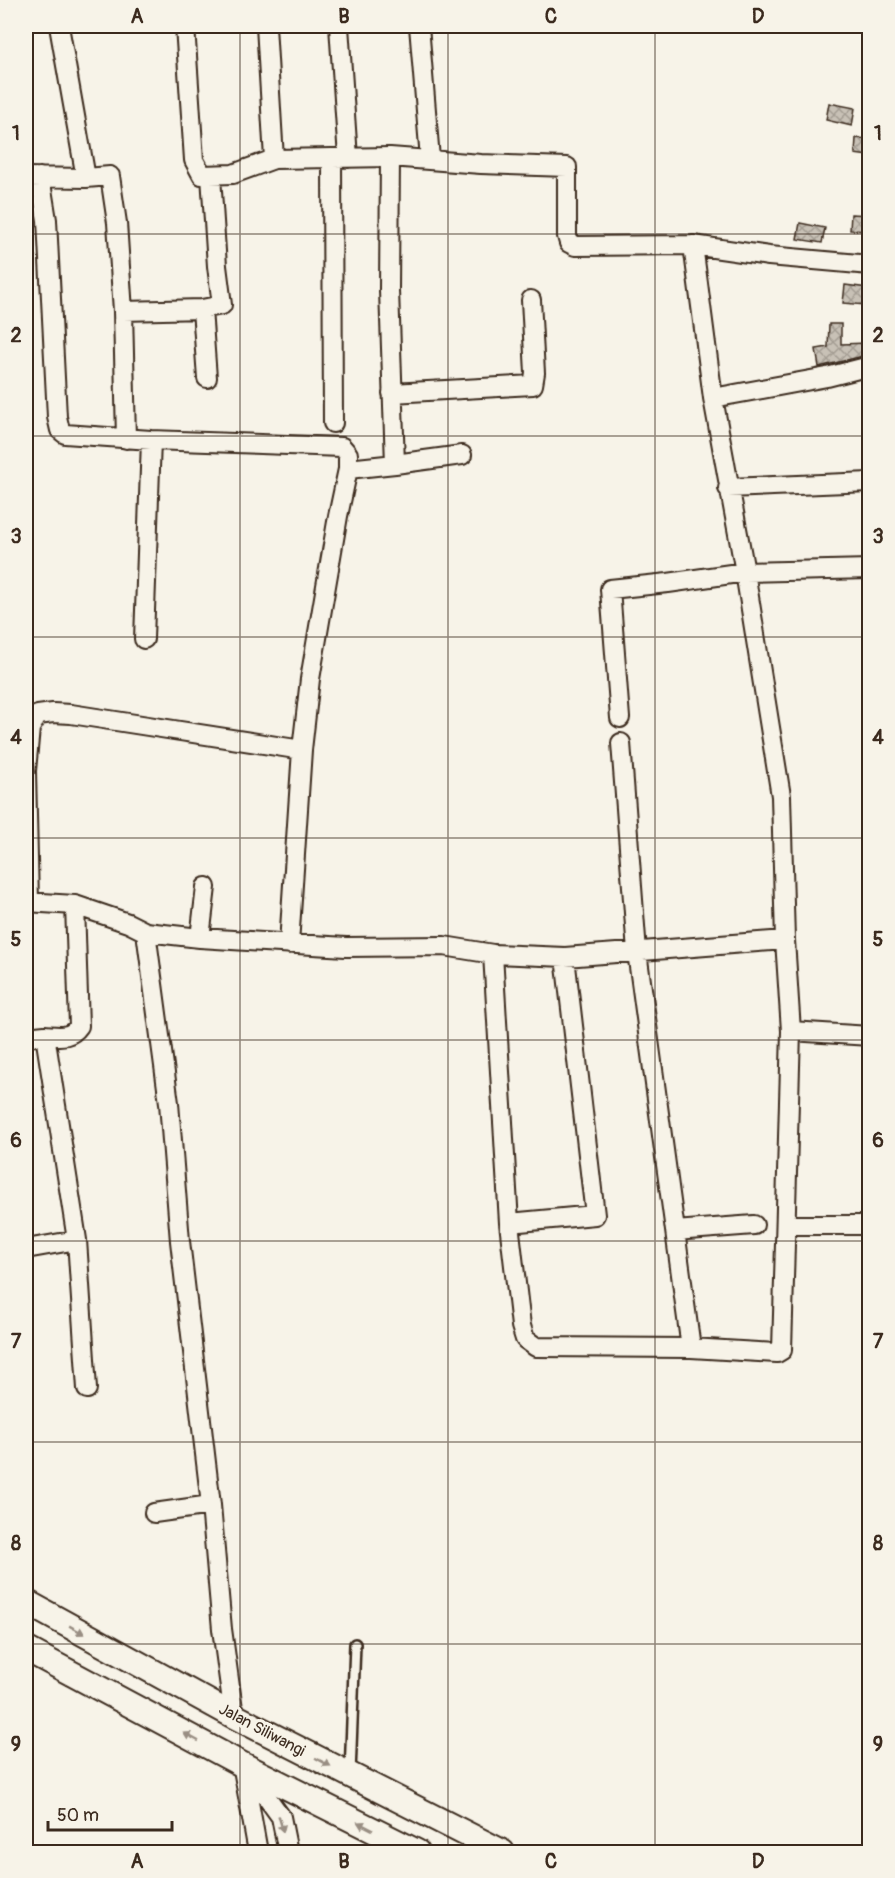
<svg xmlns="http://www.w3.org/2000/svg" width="895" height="1878" viewBox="0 0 895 1878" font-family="Pangolin,sans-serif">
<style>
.building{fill:url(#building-cross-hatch);stroke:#3b2a1e;stroke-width:1.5}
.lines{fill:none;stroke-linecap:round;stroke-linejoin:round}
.service-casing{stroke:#3b2a1e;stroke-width:14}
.minor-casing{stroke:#3b2a1e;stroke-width:22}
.secondary-casing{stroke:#3b2a1e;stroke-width:28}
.service{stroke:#f7f3e8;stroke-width:9}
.minor{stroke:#f7f3e8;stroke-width:18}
.secondary{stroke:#f7f3e8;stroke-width:24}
.oneway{fill:#998e83}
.grid{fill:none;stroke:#3b2a1e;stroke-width:1.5;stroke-opacity:0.55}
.labels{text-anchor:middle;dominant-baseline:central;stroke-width:6;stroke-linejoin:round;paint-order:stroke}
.street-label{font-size:16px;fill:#3b2a1e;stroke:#f7f3e8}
.neatline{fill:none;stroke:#3b2a1e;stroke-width:2}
.grid-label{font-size:20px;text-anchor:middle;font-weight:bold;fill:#3b2a1e}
</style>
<defs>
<pattern id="building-cross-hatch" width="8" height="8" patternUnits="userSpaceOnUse" patternTransform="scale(1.5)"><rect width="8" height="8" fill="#c8c1b6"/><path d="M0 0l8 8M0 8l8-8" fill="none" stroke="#a49d93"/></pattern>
</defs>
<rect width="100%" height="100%" fill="#f7f3e8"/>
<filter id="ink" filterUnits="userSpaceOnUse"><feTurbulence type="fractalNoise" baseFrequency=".0167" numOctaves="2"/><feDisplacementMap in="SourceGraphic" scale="12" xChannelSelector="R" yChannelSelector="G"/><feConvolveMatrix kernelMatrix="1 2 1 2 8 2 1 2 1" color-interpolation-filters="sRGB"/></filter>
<g filter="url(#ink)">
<path class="building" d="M829 103 855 108 852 126 826 120Z
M856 138 869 139 868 156 855 154Z
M851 214 870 215V231L850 230Z
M800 223 825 228 822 243 797 239Z
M845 285 868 288 866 305 843 303Z
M829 324H841V344L867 343V355L819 367 816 349 828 347Z"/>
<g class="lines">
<defs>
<path id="service" d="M350 1774 355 1644"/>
<path id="minor" d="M59 26 86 178
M185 26 194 160 202 175 233 174 274 159 390 157 481 164 567 167V236L569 243 575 246 693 245 769 256 870 265
M266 26 274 159
M339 26 348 158
M419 26 430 159
M332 158 333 423
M26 177 86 178 110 176 117 223 123 311 126 439
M40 177 47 220 57 417 60 430 65 434 151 440 342 447 348 454V469L338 516 310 679 302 750
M202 309 207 378
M123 311 202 309 222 305 217 266 211 176
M392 393 533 385 535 373 531 300
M713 398 827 377 870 366
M395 464 462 455
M348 469 395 464 389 290 390 157
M728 488 870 482
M144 639 151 440
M620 718 610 589 668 583 745 572 870 569
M621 743 637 952 691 1348
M26 902 75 905 128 923 146 932 169 1103 180 1241 211 1505 222 1629 234 1716
M29 902 26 771 30 728 38 715 53 713 71 714 302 750 289 944
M75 905 79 1026C70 1039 59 1036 45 1035L77 1240 87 1389
M146 932 200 938 346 947 444 946 493 954 565 957 785 940
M200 938 206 887
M493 954 509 1223 521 1326 525 1339 536 1347 691 1348 777 1353 782 1350 791 1031 785 940 781 796 745 572 713 398 693 245
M791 1031 870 1036
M26 1037 45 1035
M509 1223 595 1215 565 957
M786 1225H870
M675 1231 754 1225
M26 1249 77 1240
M154 1513 211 1505
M244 1766 281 1817 288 1852
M243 1769 258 1852"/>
<path id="secondary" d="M26 1602 234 1716 502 1852
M26 1649 243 1765 417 1852"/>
</defs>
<use href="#service" class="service-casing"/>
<use href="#minor" class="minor-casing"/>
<use href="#secondary" class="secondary-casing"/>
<use href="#service" class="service"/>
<use href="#minor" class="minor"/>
<use href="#secondary" class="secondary"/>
</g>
<defs><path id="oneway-solid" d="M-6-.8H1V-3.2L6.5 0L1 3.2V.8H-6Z" transform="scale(1.5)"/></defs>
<g class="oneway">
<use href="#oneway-solid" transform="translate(77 1630) rotate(29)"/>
<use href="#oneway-solid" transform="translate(191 1737) rotate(-152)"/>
<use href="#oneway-solid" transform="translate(323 1762) rotate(28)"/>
<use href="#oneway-solid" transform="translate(281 1824) rotate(74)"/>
<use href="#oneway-solid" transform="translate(365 1826) rotate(-153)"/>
</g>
</g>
<path class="grid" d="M240 26V1852M448 26V1852M655 26V1852M26 234H870M26 436H870M26 637H870M26 838H870M26 1040H870M26 1241H870M26 1442H870M26 1644H870"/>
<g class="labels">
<g class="street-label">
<text transform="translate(262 1730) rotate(28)">Jalan Siliwangi</text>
</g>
</g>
<rect width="895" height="1878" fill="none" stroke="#f7f3e8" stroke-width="66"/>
<path d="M48 1821v9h124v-9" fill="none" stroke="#3b2a1e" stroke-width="3"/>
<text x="57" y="1821" font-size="18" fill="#3b2a1e" stroke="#f7f3e8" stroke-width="4.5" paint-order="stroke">50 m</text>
<rect x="33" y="33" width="829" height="1812" class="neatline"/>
<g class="grid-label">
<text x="137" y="23">A</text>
<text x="344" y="23">B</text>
<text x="551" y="23">C</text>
<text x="758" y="23">D</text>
<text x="16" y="140">1</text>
<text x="878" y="140">1</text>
<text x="16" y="342">2</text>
<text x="878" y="342">2</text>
<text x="16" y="543">3</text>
<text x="878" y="543">3</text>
<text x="16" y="744">4</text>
<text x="878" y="744">4</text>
<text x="16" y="946">5</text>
<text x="878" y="946">5</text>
<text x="16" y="1147">6</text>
<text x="878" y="1147">6</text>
<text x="16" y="1348">7</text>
<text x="878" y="1348">7</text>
<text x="16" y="1550">8</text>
<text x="878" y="1550">8</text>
<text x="16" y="1751">9</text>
<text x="878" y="1751">9</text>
<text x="137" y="1868">A</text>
<text x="344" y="1868">B</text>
<text x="551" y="1868">C</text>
<text x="758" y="1868">D</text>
</g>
</svg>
